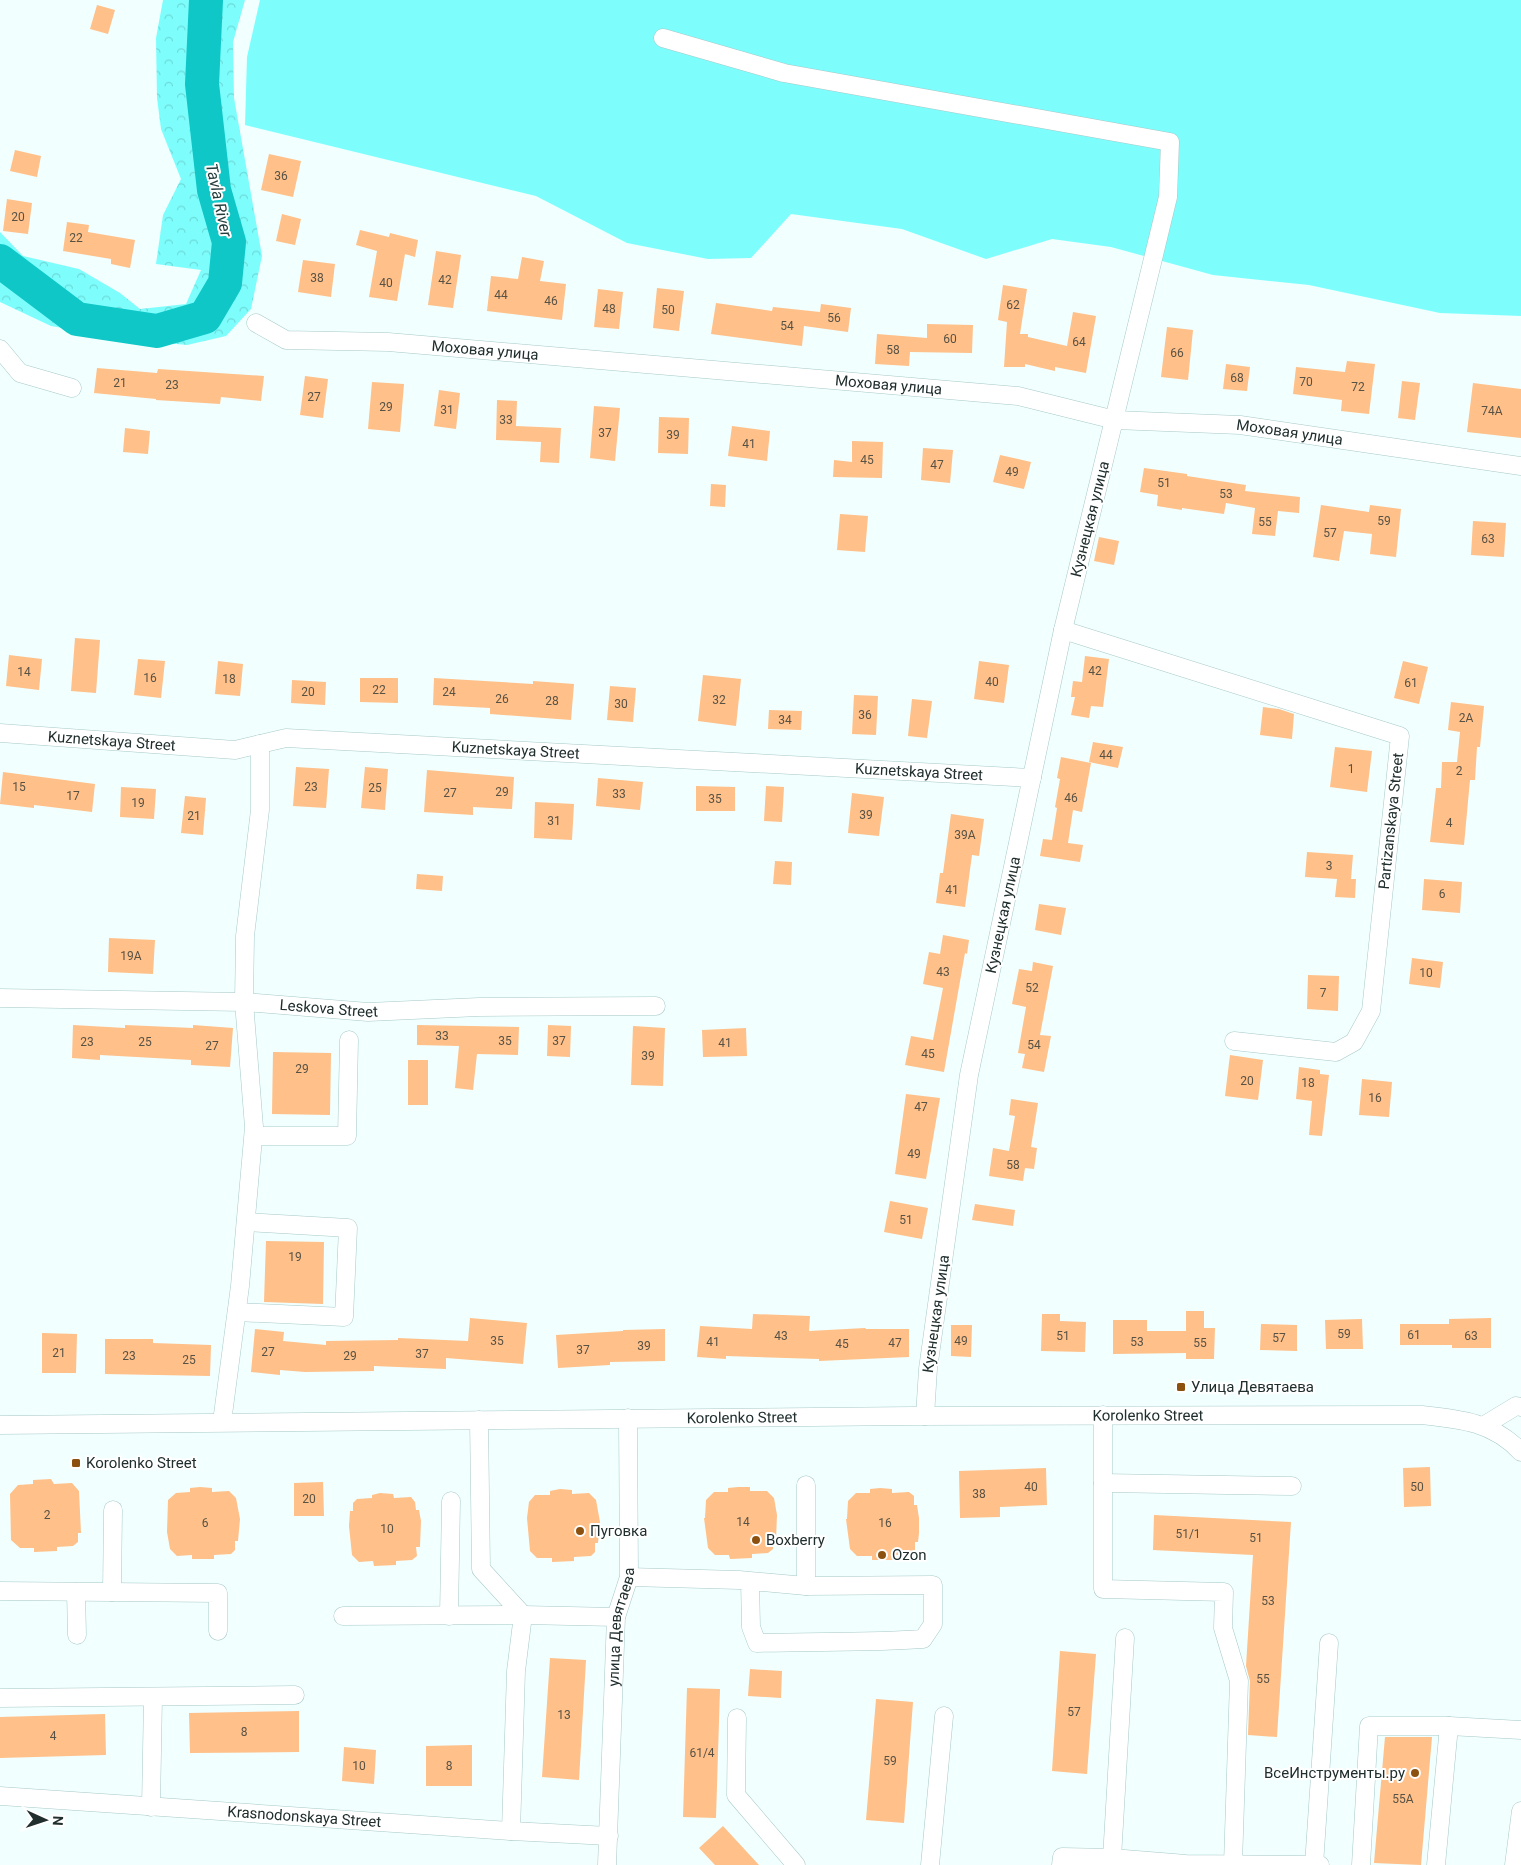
<svg xmlns="http://www.w3.org/2000/svg" width="1521" height="1865" viewBox="0 0 1521 1865" font-family="Roboto,sans-serif">
<style>
.forest{fill:url(#forest-crowns)}
.garden{fill:#7dfefd}
.lines{fill:none;stroke-linecap:round;stroke-linejoin:round}
.river{stroke:#0ec7c6;stroke-width:34}
.building{fill:#ffc089}
.minor-casing{stroke:#a7c9c8;stroke-width:19}
.minor{stroke:#fff;stroke-width:18}
.poi-dot{fill:#8c510e;stroke:#fff;stroke-width:2}
.labels{text-anchor:middle;dominant-baseline:central;stroke-width:4;stroke-linejoin:round;paint-order:stroke}
.number-label{font-size:12px;fill:#585245}
.street-label{font-size:15px;fill:#212e2e;stroke:#fff}
.poi-label{font-size:15px;fill:#212e2e;stroke:#fff;text-anchor:start}
.water-label{font-size:16px;font-style:italic;fill:#243d3d;stroke:#fff}
</style>
<defs>
<pattern id="forest-crowns" width="20" height="18" patternUnits="userSpaceOnUse" patternTransform="scale(1.25)"><rect width="20" height="18" fill="#7dfefd"/><path d="M2 6a3 3 0 1 1 6 0M12 15a3 3 0 1 1 6 0" fill="none" stroke="#6cdad9"/></pattern>
</defs>
<rect width="100%" height="100%" fill="#f1fffe"/>
<path class="forest" d="M163 0H245L233 42 234 98 262 256 251 309 226 336 187 345 126 339 51 326 0 302V232L23 256 79 269 120 293 140 309 186 304 201 270 156 264 163 215 181 179 161 129 157 98 156 38Z"/>
<path class="garden" d="M260 0H1521V316L1440 313 1309 285 1213 275 1111 247 1052 239 986 259 902 229 791 214 751 258 708 259 627 243 536 196 245 125 247 57Z"/>
<g class="lines">
<path class="river" d="M0 261 77 319 157 331 205 317 225 283 229 242 214 190 202 84 206 0"/>
</g>
<path class="building" d="M97 5 115 10 108 34 90 29Z
M15 150 41 156 37 177 10 171Z
M269 154 301 161 293 197 261 190Z
M7 199 32 203 28 234 3 231Z
M282 214 301 219 295 245 276 241Z
M67 222 89 225 88 232 135 240 130 268 111 264V259L63 251Z
M360 230 389 237 390 233 418 240 415 257 405 254 397 301 369 297 377 251 356 245Z
M436 251 461 255 453 308 428 305Z
M522 257 544 261 540 281 566 284 562 320 487 311 491 276 518 279Z
M303 260 335 264 331 297 298 292Z
M1003 285 1027 289 1020 334H1028V337L1067 346 1073 312 1096 316 1086 373 1055 367V371L1025 364V367H1004L1007 322 998 320Z
M657 288 684 291 679 331 653 328Z
M598 289 623 292 619 329 594 327Z
M716 303 772 311 773 307 820 312 821 304 851 308 848 332 804 326 802 346 711 334Z
M927 324 973 325 972 353 910 352 909 366 875 364 877 334 927 338Z
M1167 327 1193 330 1188 380 1161 377Z
M1347 361 1375 364 1369 414 1341 411 1342 400 1293 394 1296 367 1345 372Z
M1226 364 1250 367 1247 391 1223 389Z
M97 368 157 373 158 369 264 376 261 401 221 397 220 404 156 400V399L94 393Z
M305 376 328 379 323 418 300 415Z
M1402 381 1420 383 1415 420 1398 418Z
M372 382 404 384 400 432 368 429Z
M1473 383 1521 389V438L1467 432Z
M439 390 460 393 456 429 434 426Z
M497 400 517 401 516 426 561 428 559 463 540 462 541 442 496 440Z
M594 406 620 408 615 461 590 458Z
M659 417 689 418 688 454 658 453Z
M732 426 770 431 767 461 728 456Z
M125 428 150 431 148 454 123 452Z
M852 441 883 442 882 478 833 477 834 460 852 462Z
M923 448 953 450 950 483 921 480Z
M1000 455 1031 462 1024 489 993 482Z
M1144 468 1187 474V476L1246 485 1245 491 1300 497 1299 513 1278 511 1275 536 1252 534 1255 508 1226 503 1224 514 1182 508V510L1157 506 1158 495 1140 492Z
M711 484 726 485 725 507 710 506Z
M1321 505 1369 512 1370 505 1401 509 1396 557 1370 554 1372 534 1344 531 1339 561 1313 557Z
M840 514 868 516 865 552 837 550Z
M1473 521 1506 523 1504 557 1471 555Z
M1099 537 1119 541 1114 565 1094 561Z
M75 638 100 640 96 693 71 691Z
M9 655 42 659 39 690 6 686Z
M1085 656 1109 659 1103 707 1091 706 1089 718 1071 715 1075 697H1071L1073 681 1082 682Z
M138 659 165 661 161 698 134 695Z
M218 661 243 664 240 696 215 694Z
M979 661 1009 665 1004 703 974 699Z
M1403 661 1428 667 1419 704 1394 698Z
M703 675 741 679 736 726 698 721Z
M360 678H398V703L360 702Z
M434 678 533 684V681L574 684 571 720 490 714V708L433 705Z
M292 680 326 682 325 705 291 703Z
M610 686 636 688 633 722 607 720Z
M854 695 878 696 876 735 852 734Z
M912 699 932 701 927 738 908 736Z
M1451 702 1484 706 1480 747H1477L1475 780H1470L1464 845 1430 842 1436 788H1441L1442 762H1457L1460 732 1448 730Z
M1263 707 1279 709 1294 714 1292 739 1260 735Z
M769 710 802 711 801 730 768 729Z
M1093 742 1123 747 1118 768 1089 762Z
M1335 747 1372 751 1367 792 1330 787Z
M1061 757 1091 763 1082 812 1073 810 1068 843 1083 845 1080 862 1040 856 1043 839 1052 840 1057 808 1055 807 1060 779 1057 778Z
M296 767 329 769 326 808 293 806Z
M365 767 388 769 385 810 361 808Z
M427 770 514 777 512 809 473 807V815L424 812Z
M3 772 95 784 92 812 34 805V808L0 804Z
M598 778 643 782 640 810 596 806Z
M696 786 735 787V811H696Z
M766 786 784 787 782 822 764 821Z
M121 787 156 789 154 819 120 817Z
M852 793 884 797 879 836 848 833Z
M185 796 206 798 203 835 181 833Z
M535 802 574 804 572 840 534 838Z
M951 814 984 819 979 856 972 855 965 907 936 903 940 873H943Z
M1307 852 1353 855 1351 879H1356L1355 898 1335 897 1337 879 1305 877Z
M775 861 792 862 791 885 773 884Z
M417 874 443 876 442 891 416 889Z
M1424 879 1462 882 1460 913 1422 910Z
M1039 904 1066 908 1061 935 1035 930Z
M943 935 969 940 967 954 965 953 944 1072 905 1065 911 1036 933 1040 943 988 923 984 929 952 940 954Z
M109 938 155 940 153 974 108 972Z
M1412 958 1443 962 1440 988 1409 984Z
M1033 962 1053 966 1040 1035 1051 1036 1044 1072 1022 1068 1025 1054 1018 1053 1026 1007 1012 1004 1019 969 1032 971Z
M1308 975 1339 976 1338 1011 1307 1009Z
M73 1025 125 1028V1025L193 1028V1025L233 1028 230 1067 191 1065V1060L100 1055V1060L72 1058Z
M417 1025 519 1027 518 1055 477 1054 473 1090 455 1088 459 1046 417 1045Z
M548 1025 571 1026 570 1057 547 1056Z
M633 1026 665 1028 663 1086 631 1085Z
M746 1028 747 1056 703 1057 702 1030Z
M273 1052 331 1053 330 1115 272 1114Z
M1230 1055 1263 1060 1258 1100 1225 1096Z
M408 1060H428V1105H408Z
M1299 1067 1320 1070V1074L1329 1075 1322 1136 1309 1135 1312 1101 1296 1099Z
M1362 1079 1392 1082 1389 1117 1359 1115Z
M906 1094 940 1098 926 1179 895 1174Z
M1011 1099 1038 1103 1031 1147 1037 1148 1034 1169 1025 1168 1023 1181 989 1176 993 1148 1009 1151 1015 1116 1009 1115Z
M890 1201 928 1208 922 1239 884 1232Z
M975 1204 1015 1210 1013 1226 972 1220Z
M266 1241 324 1242 323 1304 264 1302Z
M1186 1311H1204V1328H1215L1214 1359H1186V1353L1113 1354V1320H1147V1331H1186Z
M753 1314 810 1316 809 1331 865 1328 866 1329H909V1357L819 1361V1359L726 1356V1359L697 1357 700 1326 752 1329Z
M1042 1314H1060V1321L1086 1322 1085 1352 1041 1351Z
M470 1318 527 1323 523 1364 446 1358V1369L374 1366V1371L305 1372 280 1370V1375L251 1372 255 1329 284 1332 283 1341 326 1345V1341L398 1340V1338L468 1341Z
M1491 1318V1348H1452V1345H1400V1324H1449V1319Z
M1362 1319 1363 1349H1326L1325 1320Z
M1261 1324 1297 1325V1351L1260 1350Z
M951 1325H972L971 1357 951 1356Z
M665 1329V1361L610 1362V1365L558 1368 556 1335 623 1331V1330Z
M42 1333 77 1334 76 1373H42Z
M105 1339H153V1343L211 1345 210 1376 105 1374Z
M1430 1467 1431 1506 1404 1507 1403 1468Z
M1046 1468 1047 1505 1000 1507V1517L960 1518 959 1471Z
M51 1479 54 1484 72 1483 79 1491 81 1533H78V1542L73 1546 57 1547V1551L34 1552V1548H20L11 1540 10 1494 18 1485 33 1484V1480Z
M323 1482 324 1516H294V1483Z
M200 1487 212 1488V1492L229 1491 236 1498 240 1519 238 1541H235V1550L231 1554 214 1555V1559H192V1555L177 1556 170 1549 167 1532 168 1500 176 1493 190 1492V1488Z
M738 1487H750V1491H767L774 1498 777 1515 776 1540H773V1549L768 1553 752 1554V1558L730 1559 729 1555H715L708 1548 704 1518H705L706 1500 714 1492H728V1488Z
M880 1488 892 1489V1493L909 1492 914 1496V1505H917L919 1518V1533L918 1542H915V1550L910 1555H894V1560H872V1556H857L850 1549 846 1519H847L848 1501 856 1493H870V1489Z
M560 1489 572 1490V1494L589 1493 596 1500 600 1522 598 1543H595V1552L591 1556 574 1557V1561L552 1562V1558H537L530 1551 527 1518 529 1502 535 1495H550V1491Z
M380 1493 393 1494 394 1498 411 1497 415 1502 416 1510H419L421 1521 420 1547H416L417 1556 412 1560 396 1561V1565L374 1566 373 1561 359 1562 352 1555 349 1526 350 1511H353V1503L357 1499 372 1498V1495Z
M1154 1515 1291 1522 1277 1737 1248 1735 1250 1681 1246 1666 1253 1555 1153 1550Z
M1060 1651 1096 1654 1087 1774 1052 1771Z
M550 1658 586 1660 579 1780 542 1777Z
M750 1669 782 1671 781 1698 748 1696Z
M687 1688 720 1689 716 1818 683 1817Z
M876 1699 913 1702 904 1823 866 1820Z
M299 1711V1752L190 1753 189 1713Z
M105 1714 106 1755 0 1758V1717Z
M1385 1737H1432L1421 1865 1374 1863Z
M472 1745V1786H426V1746Z
M344 1747 376 1750 374 1784 342 1781Z
M723 1826 759 1865H715L699 1848Z"/>
<g class="lines">
<defs>
<g id="minor">
<path d="M663 38 784 73 1170 142 1168 197 1063 630 969 1075 928 1369 925 1416"/>
<path id="s1" d="M256 323 286 340 388 342 1018 396 1115 420 1240 425 1521 466"/>
<path d="M0 349 20 373 72 388"/>
<path d="M1063 630 1400 736 1371 1011 1354 1042 1336 1052 1234 1041"/>
<path id="s2" d="M0 733 235 750 286 738 1032 778"/>
<path id="s3" d="M0 998 244 1002 368 1012 479 1007 656 1006"/>
<path d="M254 1136H347L349 1040"/>
<path d="M237 1312 344 1317 348 1228 246 1222"/>
<path d="M1103 1415V1589L1224 1592 1223 1628 1239 1681 1233 1864"/>
<path d="M222 1422 240 1286 254 1127 244 1002 245 936 260 810V744"/>
<path id="s4" d="M0 1425 913 1416 1422 1415C1460 1419 1493 1422 1521 1452"/>
<path d="M1483 1426 1516 1406 1521 1407"/>
<path d="M1103 1483 1292 1486"/>
<path d="M806 1485V1586"/>
<path d="M629 1577 739 1580 806 1586 933 1585V1624L923 1639C868 1643 812 1641 757 1643L751 1627 750 1581"/>
<path d="M0 1591 218 1593V1631"/>
<path d="M76 1592 77 1635"/>
<path d="M112 1592 113 1510"/>
<path d="M343 1616 523 1615 481 1569 479 1420"/>
<path d="M449 1616 451 1501"/>
<path d="M0 1698 295 1695"/>
<path d="M737 1718 736 1795 796 1865"/>
<path id="s5" d="M0 1796 511 1831 609 1836"/>
<path d="M151 1807 153 1697"/>
<path d="M511 1831 516 1671 523 1615 616 1617"/>
<path d="M1112 1858 1125 1638"/>
<path id="s6" d="M607 1865 616 1617 629 1577 628 1418"/>
<path d="M930 1865 944 1716"/>
<path d="M1061 1865 1062 1857 1112 1858 1186 1864 1320 1865"/>
<path d="M1314 1865 1329 1643"/>
<path d="M1361 1865 1369 1726H1449L1521 1730"/>
<path d="M1436 1865 1449 1726"/>
<path d="M1514 1865 1521 1811"/>
</g>
</defs>
<use href="#minor" class="minor-casing"/>
<use href="#minor" class="minor"/>
</g>
<g class="poi-dot">
<rect x="1176" y="1382" width="10" height="10" rx="2.5"/>
<rect x="71" y="1458" width="10" height="10" rx="2.5"/>
<circle cx="580" cy="1531" r="5"/>
<circle cx="756" cy="1540" r="5"/>
<circle cx="882" cy="1555" r="5"/>
<circle cx="1415" cy="1773" r="5"/>
</g>
<g class="labels">
<g class="number-label">
<text x="281" y="176">36</text>
<text x="18" y="217">20</text>
<text x="76" y="238">22</text>
<text x="317" y="278">38</text>
<text x="445" y="280">42</text>
<text x="386" y="283">40</text>
<text x="501" y="295">44</text>
<text x="551" y="301">46</text>
<text x="1013" y="305">62</text>
<text x="609" y="309">48</text>
<text x="668" y="310">50</text>
<text x="834" y="318">56</text>
<text x="787" y="326">54</text>
<text x="950" y="339">60</text>
<text x="1079" y="342">64</text>
<text x="893" y="350">58</text>
<text x="1177" y="353">66</text>
<text x="1237" y="378">68</text>
<text x="1306" y="382">70</text>
<text x="120" y="383">21</text>
<text x="172" y="385">23</text>
<text x="1358" y="387">72</text>
<text x="314" y="397">27</text>
<text x="386" y="407">29</text>
<text x="447" y="410">31</text>
<text x="1492" y="411">74А</text>
<text x="506" y="420">33</text>
<text x="605" y="433">37</text>
<text x="673" y="435">39</text>
<text x="749" y="444">41</text>
<text x="867" y="460">45</text>
<text x="937" y="465">47</text>
<text x="1012" y="472">49</text>
<text x="1164" y="483">51</text>
<text x="1226" y="494">53</text>
<text x="1384" y="521">59</text>
<text x="1265" y="522">55</text>
<text x="1330" y="533">57</text>
<text x="1488" y="539">63</text>
<text x="1095" y="671">42</text>
<text x="24" y="672">14</text>
<text x="150" y="678">16</text>
<text x="229" y="679">18</text>
<text x="992" y="682">40</text>
<text x="1411" y="683">61</text>
<text x="379" y="690">22</text>
<text x="308" y="692">20</text>
<text x="449" y="692">24</text>
<text x="502" y="699">26</text>
<text x="719" y="700">32</text>
<text x="552" y="701">28</text>
<text x="621" y="704">30</text>
<text x="865" y="715">36</text>
<text x="1466" y="718">2А</text>
<text x="785" y="720">34</text>
<text x="1106" y="755">44</text>
<text x="1351" y="769">1</text>
<text x="1459" y="771">2</text>
<text x="19" y="787">15</text>
<text x="311" y="787">23</text>
<text x="375" y="788">25</text>
<text x="502" y="792">29</text>
<text x="450" y="793">27</text>
<text x="619" y="794">33</text>
<text x="73" y="796">17</text>
<text x="1071" y="798">46</text>
<text x="715" y="799">35</text>
<text x="138" y="803">19</text>
<text x="866" y="815">39</text>
<text x="194" y="816">21</text>
<text x="554" y="821">31</text>
<text x="1449" y="823">4</text>
<text x="965" y="835">39А</text>
<text x="1329" y="866">3</text>
<text x="952" y="890">41</text>
<text x="1442" y="894">6</text>
<text x="131" y="956">19А</text>
<text x="943" y="972">43</text>
<text x="1426" y="973">10</text>
<text x="1032" y="988">52</text>
<text x="1323" y="993">7</text>
<text x="442" y="1036">33</text>
<text x="505" y="1041">35</text>
<text x="559" y="1041">37</text>
<text x="87" y="1042">23</text>
<text x="145" y="1042">25</text>
<text x="725" y="1043">41</text>
<text x="1034" y="1045">54</text>
<text x="212" y="1046">27</text>
<text x="928" y="1054">45</text>
<text x="648" y="1056">39</text>
<text x="302" y="1069">29</text>
<text x="1247" y="1081">20</text>
<text x="1308" y="1083">18</text>
<text x="1375" y="1098">16</text>
<text x="921" y="1107">47</text>
<text x="914" y="1154">49</text>
<text x="1013" y="1165">58</text>
<text x="906" y="1220">51</text>
<text x="295" y="1257">19</text>
<text x="1344" y="1334">59</text>
<text x="1414" y="1335">61</text>
<text x="781" y="1336">43</text>
<text x="1063" y="1336">51</text>
<text x="1471" y="1336">63</text>
<text x="1279" y="1338">57</text>
<text x="497" y="1341">35</text>
<text x="961" y="1341">49</text>
<text x="713" y="1342">41</text>
<text x="1137" y="1342">53</text>
<text x="895" y="1343">47</text>
<text x="1200" y="1343">55</text>
<text x="842" y="1344">45</text>
<text x="644" y="1346">39</text>
<text x="583" y="1350">37</text>
<text x="268" y="1352">27</text>
<text x="59" y="1353">21</text>
<text x="422" y="1354">37</text>
<text x="129" y="1356">23</text>
<text x="350" y="1356">29</text>
<text x="189" y="1360">25</text>
<text x="1031" y="1487">40</text>
<text x="1417" y="1487">50</text>
<text x="979" y="1494">38</text>
<text x="309" y="1499">20</text>
<text x="47" y="1515">2</text>
<text x="743" y="1522">14</text>
<text x="205" y="1523">6</text>
<text x="885" y="1523">16</text>
<text x="387" y="1529">10</text>
<text x="1188" y="1534">51/1</text>
<text x="1256" y="1538">51</text>
<text x="1268" y="1601">53</text>
<text x="1263" y="1679">55</text>
<text x="1074" y="1712">57</text>
<text x="564" y="1715">13</text>
<text x="244" y="1732">8</text>
<text x="53" y="1736">4</text>
<text x="702" y="1753">61/4</text>
<text x="890" y="1761">59</text>
<text x="359" y="1766">10</text>
<text x="449" y="1766">8</text>
<text x="1403" y="1799">55А</text>
</g>
<g class="street-label">
<text stroke="none"><textPath href="#s1" startOffset="234">Моховая улица</textPath></text>
<text stroke="none"><textPath href="#s1" startOffset="639">Моховая улица</textPath></text>
<text stroke="none"><textPath href="#s1" startOffset="1044">Моховая улица</textPath></text>
<text transform="translate(1090 519) rotate(-76)">Кузнецкая улица</text>
<text stroke="none"><textPath href="#s2" startOffset="112">Kuznetskaya Street</textPath></text>
<text stroke="none"><textPath href="#s2" startOffset="518">Kuznetskaya Street</textPath></text>
<text stroke="none"><textPath href="#s2" startOffset="922">Kuznetskaya Street</textPath></text>
<text transform="translate(1391 821) rotate(-84)">Partizanskaya Street</text>
<text transform="translate(1003 915) rotate(-78)">Кузнецкая улица</text>
<text stroke="none"><textPath href="#s3" startOffset="329">Leskova Street</textPath></text>
<text transform="translate(936 1314) rotate(-82)">Кузнецкая улица</text>
<text stroke="none"><textPath href="#s4" startOffset="1148">Korolenko Street</textPath></text>
<text stroke="none"><textPath href="#s4" startOffset="742">Korolenko Street</textPath></text>
<text stroke="none"><textPath href="#s6" startOffset="239">улица Девятаева</textPath></text>
<text stroke="none"><textPath href="#s5" startOffset="305">Krasnodonskaya Street</textPath></text>
</g>
<g class="poi-label">
<text x="1191" y="1387">Улица Девятаева</text>
<text x="86" y="1463">Korolenko Street</text>
<text x="590" y="1531">Пуговка</text>
<text x="766" y="1540">Boxberry</text>
<text x="892" y="1555">Ozon</text>
<text x="1405" y="1773" text-anchor="end">ВсеИнструменты.ру</text>
</g>
<g class="water-label">
<text transform="translate(219 200) rotate(78)">Tavla River</text>
</g>
</g>
<g transform="translate(45 1820) rotate(93)" stroke="#ffffff" stroke-width="4" paint-order="stroke">
<path d="M0-4L9 19L0 12L-9 19Z" fill="#212e2e"/>
<text y="-8" font-size="14" font-weight="bold" text-anchor="middle" fill="#212e2e">N</text>
</g>
</svg>
